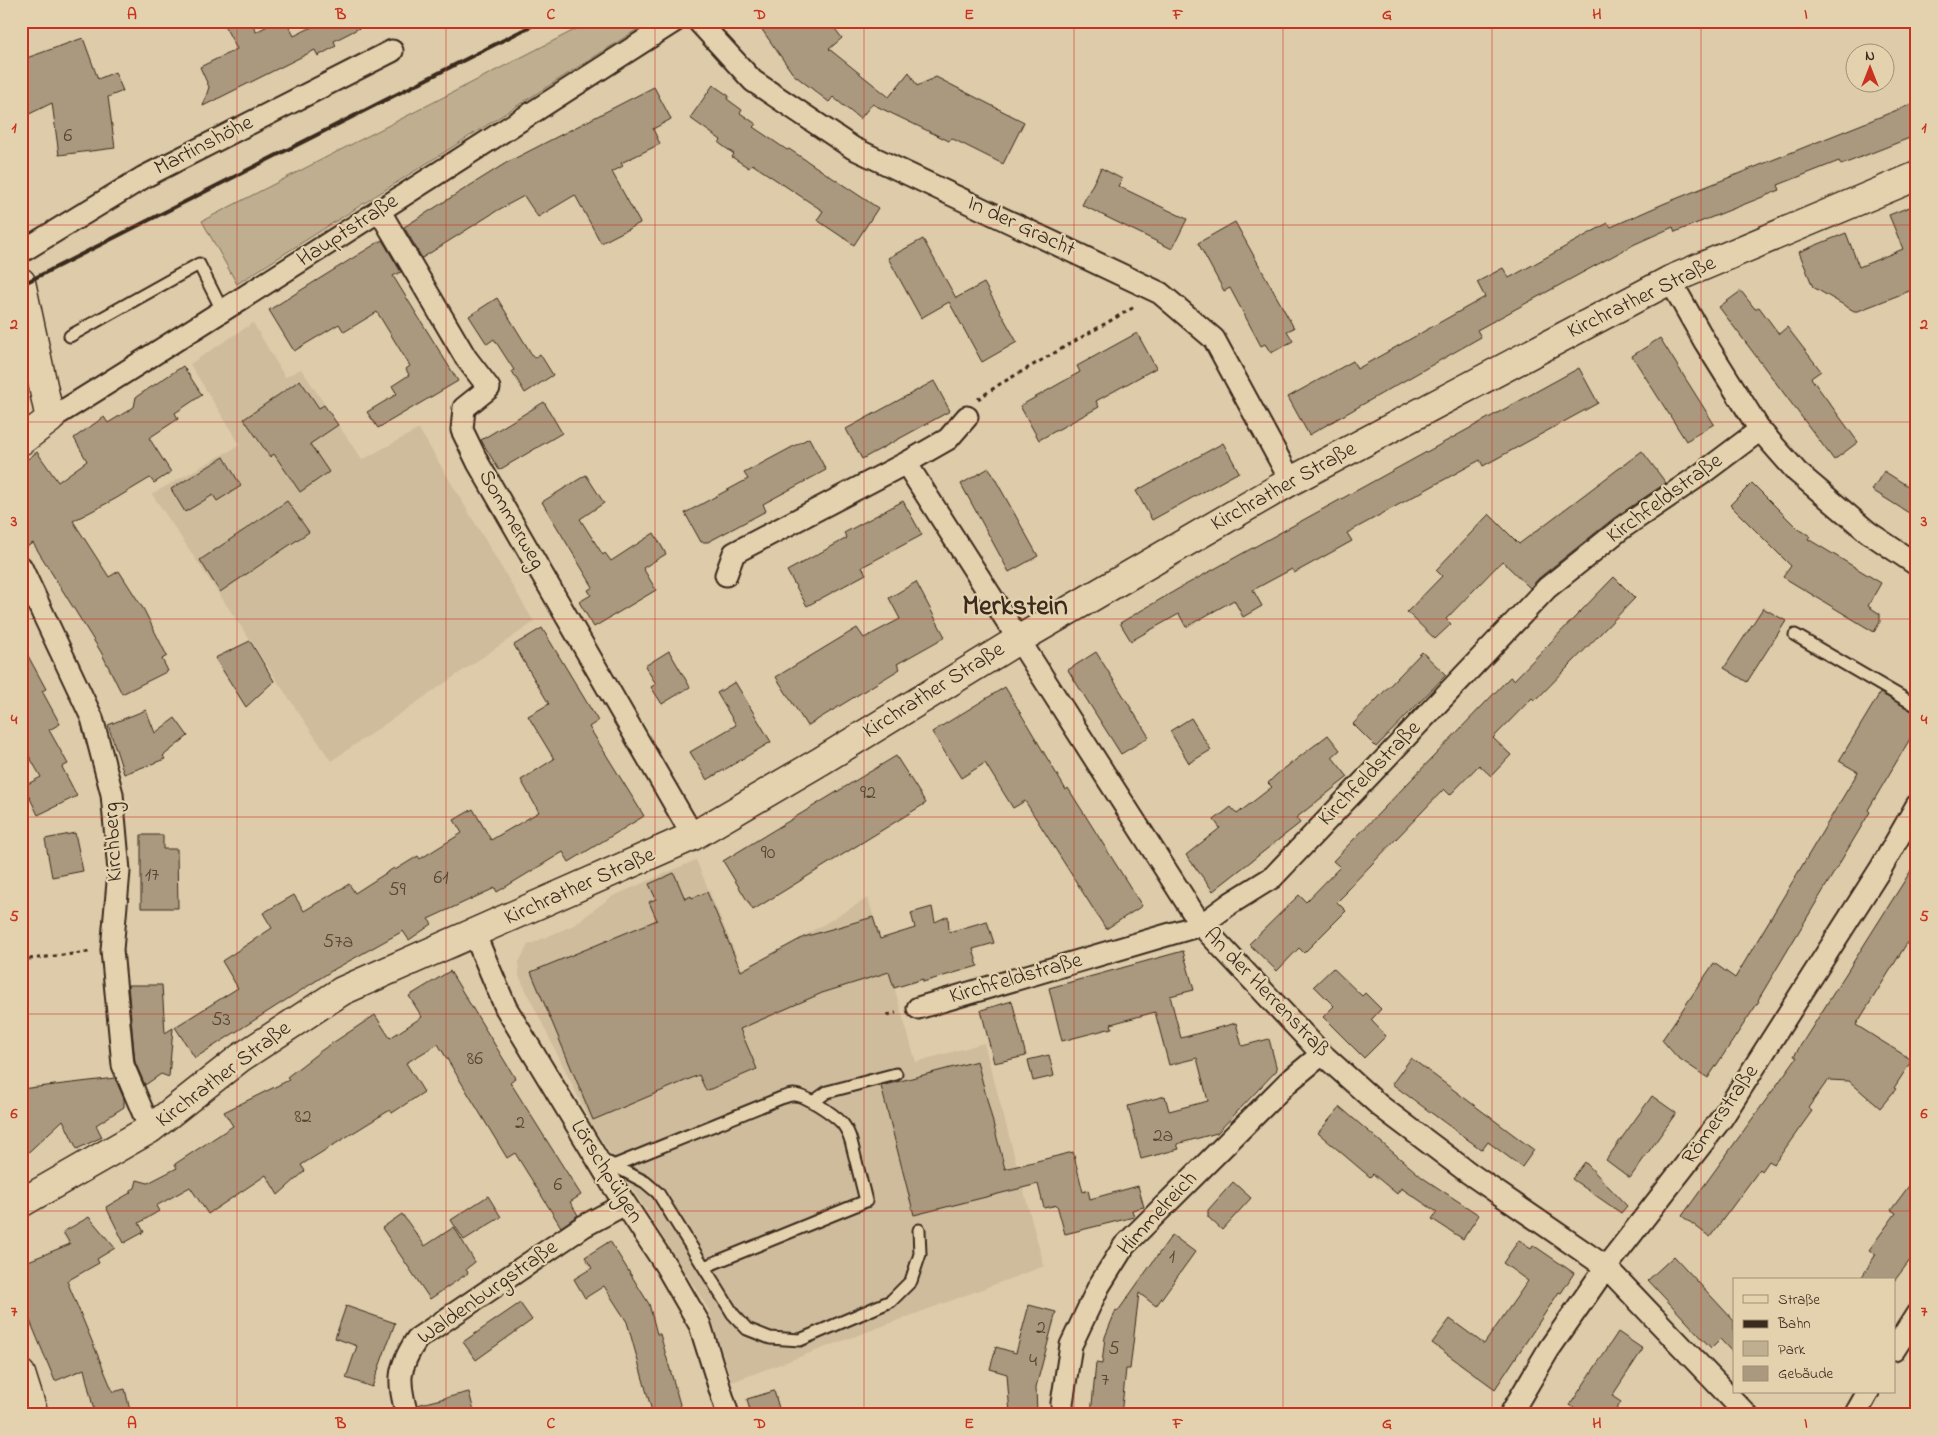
<svg xmlns="http://www.w3.org/2000/svg" width="1938" height="1436" viewBox="0 0 1938 1436" font-family="'Indie Flower',sans-serif">
<style>
.built{fill:#cebc9c}
.green{fill:#bfae90;stroke:#7d6c57}
.building{fill:#aa997e;stroke:#3b2a1e}
.lines{fill:none;stroke-linecap:round;stroke-linejoin:round}
.lane-casing{stroke:#3b2a1e;stroke-width:15}
.street-casing{stroke:#3b2a1e;stroke-width:25}
.secondary-casing{stroke:#3b2a1e;stroke-width:31}
.path{stroke:#3b2a1e;stroke-width:3;stroke-dasharray:4 4;stroke-linecap:butt}
.lane{stroke:#e4d2af;stroke-width:11}
.street{stroke:#e4d2af;stroke-width:21}
.secondary{stroke:#e4d2af;stroke-width:28}
.rail{stroke:#3b2a1e;stroke-width:4}
.grid{fill:none;stroke:#c8321e;stroke-width:1;stroke-opacity:0.55}
.labels{text-anchor:middle;dominant-baseline:central;stroke-width:4.5;stroke-linejoin:round;paint-order:stroke}
.number-label{font-size:20px;fill:#574636}
.street-label{font-size:22px;fill:#3b2a1e;stroke:#e4d2af}
.district-label{font-size:28px;font-weight:bold;fill:#3b2a1e;stroke:#e4d2af}
.neatline{fill:none;stroke:#c8321e;stroke-width:2}
.grid-label{font-size:16px;text-anchor:middle;font-weight:bold;fill:#c8321e}
</style>
<rect width="100%" height="100%" fill="#ddcba9"/>
<filter id="ink" filterUnits="userSpaceOnUse"><feTurbulence type="fractalNoise" baseFrequency=".02" numOctaves="2"/><feDisplacementMap in="SourceGraphic" scale="10" xChannelSelector="R" yChannelSelector="G"/><feConvolveMatrix kernelMatrix="1 2 1 2 8 2 1 2 1" color-interpolation-filters="sRGB"/></filter>
<g filter="url(#ink)">
<path class="built" d="M253 323 285 377 301 369 362 460 419 429 534 622 331 761 152 494 240 445 190 364Z
M696 860 742 969 787 946 868 898 916 1062 984 1043 1044 1266 732 1382 709 1310 592 1125 519 976V962L528 945 574 925 611 897Z"/>
<path class="green" d="M592 21H634L638 29 237 284 202 221Z"/>
<path class="building" d="M222 21H251L256 32 277 21H286L294 36 324 21H373L334 41 336 46 318 56 315 50 203 106 209 87 200 67 237 49Z
M756 21H829L842 38 829 49 889 97 909 72 917 86 936 77 1024 122 1003 164 951 138 949 141 872 104 860 119 833 97 829 102 793 74Z
M83 38 98 79 115 72 123 91 108 97 115 148 59 155 52 103 21 118V60Z
M713 85 729 96 727 99 742 110 740 113 756 124 753 127 787 150 789 149 878 208 854 245 817 220 823 211 752 164 749 168 732 157 734 154 719 143 721 140 690 118Z
M654 87 671 119 653 129 660 144 621 163 623 166 612 172 640 223 601 243 575 195 538 217 524 196 498 210 422 258 404 227 506 163Z
M1917 102V135L1841 165 1839 161 1778 185 1780 190 1675 232 1673 227 1635 244 1477 330 1481 337 1309 435 1288 397 1353 361 1357 369 1485 297 1477 282 1503 268 1509 278 1608 223 1611 227 1663 204Z
M1101 168 1122 179 1118 186 1187 219 1172 249 1082 205Z
M1917 204V288L1858 311H1854L1813 287 1799 252 1846 233 1859 267 1903 249 1889 215Z
M1235 222 1294 328 1287 331 1293 341 1271 353 1265 344 1261 346 1230 288 1224 291 1198 243Z
M923 239 956 298 984 283 1017 342 982 362 949 302 921 318 888 258Z
M382 240 401 272 393 276 458 381 378 428 367 412 397 394 392 386 409 375 406 369 410 366 377 312 344 332 339 324 294 351 269 310Z
M1741 291 1755 309 1759 307 1779 334 1787 327 1821 371 1811 378 1858 442 1834 460 1719 307Z
M497 298 534 358 540 354 553 375 525 393 512 371 514 370 494 339 487 344 469 316Z
M1137 333 1156 368 1096 401 1099 407 1039 440 1020 406 1080 372 1077 366Z
M1660 338 1714 424 1686 441 1632 356Z
M183 366 202 395 175 413 178 419 149 438 171 472 154 483 150 478 115 499 73 521 109 577 119 571 144 610 167 656 162 659 168 671 122 694 101 652 33 543 21 550V464L37 452 58 482 87 461 74 438 104 417 108 423 134 407 136 397Z
M1579 368 1598 403 1483 466 1480 460 1347 533 1352 541 1294 573 1292 569 1253 590 1262 606 1243 617 1234 600 1186 627 1179 614 1131 641 1120 623 1178 589Z
M300 380 319 408 324 405 338 425 310 444 329 472 300 492 274 454 270 457 244 419Z
M934 381 950 411 862 459 846 429Z
M544 402 562 433 499 470 481 440Z
M809 438 826 470 763 504 766 511 708 542H701L685 513 748 479 744 473Z
M1223 443 1239 472 1152 520 1136 491Z
M1642 451 1666 483 1614 518 1539 578 1530 588 1502 561 1446 619 1451 624 1435 639 1407 612 1442 576 1436 570 1489 514 1519 544Z
M224 457 241 486 217 501 213 495 185 512 171 489Z
M989 468 1038 556 1009 572 961 484Z
M1884 471 1917 492V518L1872 490Z
M586 475 604 503 580 519 603 555 605 553 611 561 654 533 666 554 643 568 656 590 594 627 579 602 591 595 588 590 593 587 542 502Z
M1752 483 1797 528 1810 536 1808 539 1881 583 1868 606 1880 614V622L1874 632 1783 577 1791 566 1730 505Z
M287 501 309 532 220 592 200 560Z
M903 501 922 535 862 567 866 574 807 606 787 571 847 538 844 533Z
M1614 577 1635 598 1535 701 1532 698 1493 738 1511 755 1491 776 1479 765 1450 795 1444 789 1346 891 1347 892 1337 902 1346 911 1304 953 1299 948 1277 971 1249 944 1299 895 1306 902 1340 867 1333 861 1510 677 1514 680Z
M916 582 945 637 897 664 900 669 807 726 776 677 857 628 864 638 900 619 889 598Z
M1763 608 1786 621 1747 682 1724 668Z
M542 628 598 721 589 727 644 816 569 862 563 852 497 892 495 888 428 919 432 924 409 940 403 931 333 970 195 1058 175 1027 238 988 222 961 272 928 263 913 294 895 304 911 349 884 355 893 394 868 395 870 418 856 420 859 462 833 454 820 473 809 491 840 539 812 521 780 554 759 528 716 549 704 514 645Z
M250 641 274 681 246 707 215 658Z
M21 643 46 689 42 691 60 724 49 730 68 764 62 767 77 796 38 815 24 786 41 777 21 742Z
M669 651 690 687 662 704 651 687 656 684 645 666Z
M1096 652 1149 737 1121 754 1068 670Z
M1422 652 1446 675 1376 747 1353 724Z
M735 682 771 742 707 780 690 752 736 725 717 693Z
M1005 687 1066 790 1068 788 1142 906 1106 929 1025 801 1013 808 985 763 961 778 932 732Z
M1880 693 1917 713V727L1868 810 1870 812 1758 1000 1759 1001 1708 1078 1677 1057 1662 1040 1714 963 1735 978 1858 772 1839 761Z
M146 710 155 733 175 718 188 736 163 756 165 759 124 774 108 725Z
M1191 718 1211 750 1189 763 1170 731Z
M1328 735 1340 750 1332 757 1348 777 1296 818 1300 823 1213 891 1186 855 1220 828 1214 820 1231 807 1237 814 1272 787 1268 783 1276 775Z
M896 756 926 803 753 910 723 861Z
M75 833 83 871 52 877 45 839Z
M141 835H163V849H177L178 908H141Z
M1917 861V927L1856 1025 1912 1060 1894 1088 1896 1089 1880 1108 1849 1081 1828 1080 1808 1108 1812 1111 1774 1164 1769 1161 1762 1171 1760 1169 1710 1237 1682 1216 1797 1057 1794 1056Z
M674 873 685 899 691 896 692 898 707 892 741 971 804 937 873 917 880 939 915 928 911 913 932 907 935 922 948 916 949 932 987 921 994 943 973 949 978 966 923 982V979L894 988 889 972 822 993 740 1029 757 1069 706 1091 699 1075 593 1120 531 972 657 920 649 902 656 899 649 884Z
M1183 951 1194 990 1170 996 1181 1038 1236 1023 1242 1046 1269 1039 1277 1070 1217 1133 1177 1144 1179 1149 1141 1159 1128 1106 1165 1096 1169 1111 1208 1101 1197 1058 1169 1065 1155 1012 1111 1024 1112 1028 1062 1041 1049 988Z
M1333 968 1362 996 1365 993 1381 1009 1371 1020 1386 1036 1364 1058 1323 1017 1334 1006 1314 986Z
M450 971 515 1078 510 1082 581 1195 570 1202 578 1215 561 1227 515 1153 507 1158 438 1044 406 1063 424 1092 392 1113 390 1110 301 1165 305 1171 278 1195 266 1175 208 1214 190 1187 156 1206 159 1211 139 1223 144 1232 124 1243 106 1207 130 1193 131 1190 135 1188 137 1180 148 1183 177 1168 175 1164 233 1126 224 1112 289 1080 287 1077 322 1050 375 1015 390 1038 422 1017 409 996Z
M128 985H162L165 1033 173 1028 169 1077 161 1074 145 1085 135 1062Z
M1012 1001 1026 1056 994 1063 981 1010Z
M1049 1055 1054 1076 1033 1081 1028 1060Z
M1411 1058 1534 1150 1522 1167 1488 1142 1482 1150 1392 1084Z
M977 1061 1005 1169 1073 1152 1083 1192 1088 1190 1090 1199 1138 1186 1144 1207 1132 1210 1134 1217 1065 1234 1057 1205 1044 1208 1038 1184 914 1215 881 1086Z
M115 1078 124 1099V1107L96 1125 102 1137 77 1149 63 1120 21 1159V1089Z
M1652 1096 1676 1113 1630 1178 1606 1160Z
M1340 1107 1423 1178 1479 1215 1463 1239 1432 1219 1437 1212 1401 1188 1397 1194 1373 1174 1370 1177 1318 1133Z
M1585 1162 1627 1206 1621 1213 1572 1179Z
M1917 1175V1251L1895 1280H1860L1876 1254 1869 1250 1896 1213 1891 1210Z
M1233 1182 1251 1198 1222 1230 1208 1217V1210Z
M488 1196 501 1217 464 1240 451 1220Z
M402 1214 425 1246 454 1227 475 1262 466 1269 468 1273 430 1299 382 1228Z
M89 1217 115 1248 97 1259 99 1263 67 1281 113 1392 125 1389 131 1415H95L84 1369 55 1381 28 1316 21 1314 24 1305 21 1300V1264L70 1244 63 1232Z
M1172 1235 1195 1252 1156 1306 1139 1293 1130 1369H1126L1121 1415H1091L1096 1363 1102 1364 1105 1337 1116 1310 1118 1311Z
M1519 1240 1531 1248 1533 1245 1574 1273 1561 1293 1559 1292 1495 1389 1432 1343 1450 1319 1484 1344 1528 1281 1503 1263Z
M610 1241 649 1304 657 1334H660L683 1415H653L627 1322 604 1286 585 1298 574 1279 592 1268 585 1257Z
M1674 1256 1734 1321V1354L1720 1339 1711 1348 1648 1280Z
M520 1303 532 1320 476 1360 463 1342Z
M1029 1305 1056 1312 1036 1387 1037 1415H1010L1007 1374 990 1369 996 1347 1016 1353Z
M346 1306 395 1323 372 1387 346 1378 357 1346 335 1338Z
M1618 1332 1643 1349 1612 1396 1621 1402 1613 1415H1584L1570 1405Z
M774 1391 781 1415H751L747 1399Z
M469 1392 475 1415H419L417 1405Z"/>
<g class="lines">
<defs>
<path id="lane" d="M70 336 199 264 223 312
M1795 635 1917 706
M813 1102 827 1092 896 1074
M609 1163 645 1182 658 1193 733 1314 747 1329 770 1338 800 1340 891 1301 911 1281 920 1254 919 1230
M613 1166 781 1098C785 1097 789 1095 793 1095 805 1094 833 1114 842 1123 846 1128 849 1134 851 1141L866 1201 704 1267"/>
<path id="street" d="M698 21 753 81 853 148 1160 293 1214 339 1291 481
M379 210 466 358 489 388 464 408 462 430 478 463 693 836
M21 252 144 177 392 51
M1670 280 1705 342 1760 430 1797 472 1868 532 1917 565
M50 419C260 289 467 154 675 21
M906 463 1201 925 1322 1054 1380 1106 1469 1173 1606 1267 1747 1415
M21 567 92 718 112 794 119 871 112 950 123 1065 150 1129
M726 575 734 553 906 463 948 439 967 417
M474 933 506 1008 614 1187 666 1266 700 1325 728 1415
M918 1008 1201 925 1231 903 1273 877 1547 588 1622 528 1700 475 1760 430
M1894 1350 1917 1314
M407 1415C398 1381 397 1369 417 1339L584 1226 625 1204
M1063 1415 1062 1403 1071 1345 1099 1286 1124 1246 1287 1083 1322 1054
M1510 1415 1549 1349 1606 1267 1722 1118 1881 868 1917 805
M1855 1415 1868 1392"/>
<path id="secondary" d="M21 282 50 419 21 441
M21 1203 150 1129 240 1058 342 991 693 836 821 761 1018 640 1291 481 1670 280 1917 176
M21 1374 34 1415"/>
</defs>
<use href="#lane" class="lane-casing"/>
<use href="#street" class="street-casing"/>
<use href="#secondary" class="secondary-casing"/>
<path class="path" d="M978 399 1000 384 1136 306
M21 960 89 952
M887 1015 896 1013"/>
<use href="#lane" class="lane"/>
<use href="#street" class="street"/>
<use href="#secondary" class="secondary"/>
<path class="rail" d="M21 285 541 21"/>
</g>
</g>
<path class="grid" d="M237 21V1415M446 21V1415M655 21V1415M864 21V1415M1074 21V1415M1283 21V1415M1492 21V1415M1701 21V1415M21 225H1917M21 422H1917M21 619H1917M21 817H1917M21 1014H1917M21 1211H1917"/>
<g class="labels">
<g class="number-label">
<text x="68" y="136">6</text>
<text x="868" y="793">92</text>
<text x="768" y="853">90</text>
<text x="152" y="875">17</text>
<text x="441" y="878">61</text>
<text x="397" y="890">59</text>
<text x="338" y="942">57a</text>
<text x="221" y="1020">53</text>
<text x="475" y="1059">86</text>
<text x="303" y="1117">82</text>
<text x="520" y="1123">2</text>
<text x="1163" y="1136">2a</text>
<text x="558" y="1185">6</text>
<text x="1172" y="1257">1</text>
<text x="1041" y="1328">2</text>
<text x="1114" y="1349">5</text>
<text x="1033" y="1361">4</text>
<text x="1105" y="1380">7</text>
</g>
<g class="street-label">
<text transform="translate(204 146) rotate(-27)">Martinshöhe</text>
<text transform="translate(1021 227) rotate(25)">In der Gracht</text>
<text transform="translate(348 231) rotate(-33)">Hauptstraße</text>
<text transform="translate(1642 298) rotate(-26)">Kirchrather Straße</text>
<text transform="translate(1284 487) rotate(-29)">Kirchrather Straße</text>
<text transform="translate(1665 499) rotate(-36)">Kirchfeldstraße</text>
<text transform="translate(511 520) rotate(60)">Sommerweg</text>
<text transform="translate(934 691) rotate(-32)">Kirchrather Straße</text>
<text transform="translate(1370 774) rotate(-46)">Kirchfeldstraße</text>
<text transform="translate(114 842) rotate(-93)">Kirchberg</text>
<text transform="translate(580 887) rotate(-24)">Kirchrather Straße</text>
<text transform="translate(1016 979) rotate(-16)">Kirchfeldstraße</text>
<text transform="translate(1266 993) rotate(46)">An der Herrenstraß</text>
<text transform="translate(224 1075) rotate(-37)">Kirchrather Straße</text>
<text transform="translate(1721 1115) rotate(-55)">Römerstraße</text>
<text transform="translate(606 1172) rotate(58)">Lörschpülgen</text>
<text transform="translate(1158 1214) rotate(-47)">Himmelreich</text>
<text transform="translate(488 1293) rotate(-35)">Waldenburgstraße</text>
</g>
<g class="district-label">
<text x="1015" y="607">Merkstein</text>
</g>
</g>
<rect width="1938" height="1436" fill="none" stroke="#e4d2af" stroke-width="55"/>
<rect x="1733" y="1278" width="162" height="115" fill="#e4d2af" stroke="#a08f75"/>
<rect x="1743" y="1295" width="25" height="8" fill="#e4d2af" stroke="#a08f75"/>
<text x="1778" y="1304" font-size="15" fill="#3b2a1e">Straße</text>
<rect x="1743" y="1320" width="25" height="8" fill="#3b2a1e" stroke="#a08f75"/>
<text x="1778" y="1328" font-size="15" fill="#3b2a1e">Bahn</text>
<rect x="1743" y="1341" width="25" height="15" fill="#bfae90" stroke="#a08f75"/>
<text x="1778" y="1354" font-size="15" fill="#3b2a1e">Park</text>
<rect x="1743" y="1366" width="25" height="15" fill="#aa997e" stroke="#a08f75"/>
<text x="1778" y="1378" font-size="15" fill="#3b2a1e">Gebäude</text>
<g transform="translate(1870 68)"><circle r="24" fill="#e4d2af" stroke="#a08f75"/>
<path d="M0-4L9 19L0 12L-9 19Z" fill="#c8321e"/>
<text y="-8" font-size="14" font-weight="bold" text-anchor="middle" fill="#3b2a1e">N</text>
</g>
<rect x="28" y="28" width="1882" height="1380" class="neatline"/>
<g class="grid-label">
<text x="132" y="19">A</text>
<text x="341" y="19">B</text>
<text x="551" y="19">C</text>
<text x="760" y="19">D</text>
<text x="969" y="19">E</text>
<text x="1178" y="19">F</text>
<text x="1387" y="19">G</text>
<text x="1597" y="19">H</text>
<text x="1806" y="19">I</text>
<text x="14" y="132">1</text>
<text x="1924" y="132">1</text>
<text x="14" y="329">2</text>
<text x="1924" y="329">2</text>
<text x="14" y="526">3</text>
<text x="1924" y="526">3</text>
<text x="14" y="724">4</text>
<text x="1924" y="724">4</text>
<text x="14" y="921">5</text>
<text x="1924" y="921">5</text>
<text x="14" y="1118">6</text>
<text x="1924" y="1118">6</text>
<text x="14" y="1316">7</text>
<text x="1924" y="1316">7</text>
<text x="132" y="1428">A</text>
<text x="341" y="1428">B</text>
<text x="551" y="1428">C</text>
<text x="760" y="1428">D</text>
<text x="969" y="1428">E</text>
<text x="1178" y="1428">F</text>
<text x="1387" y="1428">G</text>
<text x="1597" y="1428">H</text>
<text x="1806" y="1428">I</text>
</g>
</svg>
